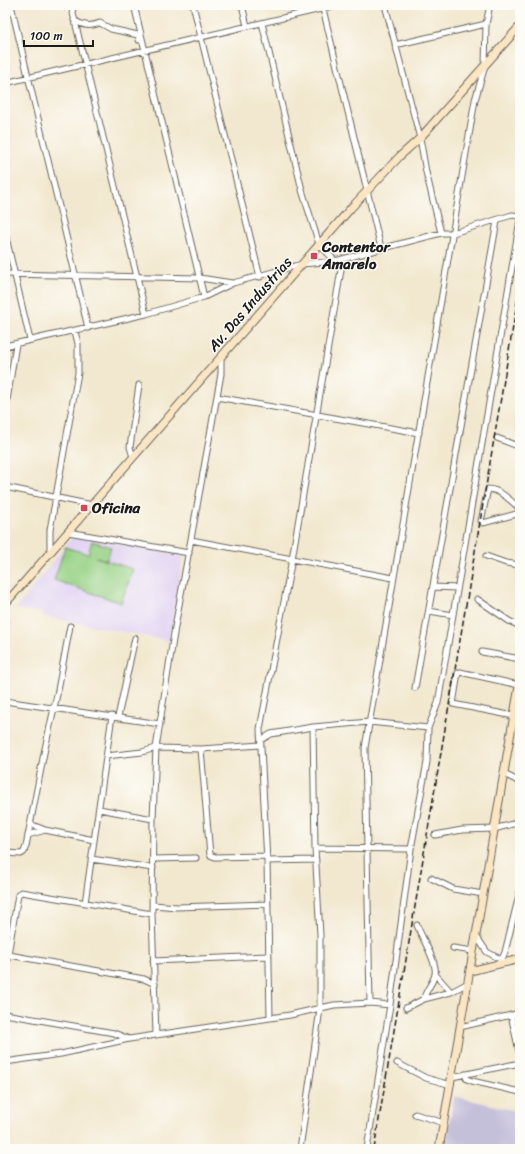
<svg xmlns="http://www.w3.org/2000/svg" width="525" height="1154" viewBox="0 0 525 1154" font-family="Sriracha,sans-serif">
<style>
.built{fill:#e2d4f3}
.industrial{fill:#c5c0da}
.green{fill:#98d286;stroke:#5a7751}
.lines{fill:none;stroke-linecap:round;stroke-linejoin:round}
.street-casing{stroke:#67635b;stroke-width:7}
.secondary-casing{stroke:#67635b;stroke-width:9}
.street{stroke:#fff;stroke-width:5}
.secondary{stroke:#fbe6c4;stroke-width:7}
.rail{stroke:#1c1c1c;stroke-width:1.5;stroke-dasharray:6 3;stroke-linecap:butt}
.poi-dot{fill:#d1495b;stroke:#fdfcf7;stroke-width:1.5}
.labels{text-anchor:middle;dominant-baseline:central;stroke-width:3;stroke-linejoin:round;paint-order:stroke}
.poi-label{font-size:15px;font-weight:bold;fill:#1c1c1c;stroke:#fdfcf7;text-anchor:start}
.street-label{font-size:15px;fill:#1c1c1c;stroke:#fdfcf7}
</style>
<rect width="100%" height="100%" fill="#fdfcf7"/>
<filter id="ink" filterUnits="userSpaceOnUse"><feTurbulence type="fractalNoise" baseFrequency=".025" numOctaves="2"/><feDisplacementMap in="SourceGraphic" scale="8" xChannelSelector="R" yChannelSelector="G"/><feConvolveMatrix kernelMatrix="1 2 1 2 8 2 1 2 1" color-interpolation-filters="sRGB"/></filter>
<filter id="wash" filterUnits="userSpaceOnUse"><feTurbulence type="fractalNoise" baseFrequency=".012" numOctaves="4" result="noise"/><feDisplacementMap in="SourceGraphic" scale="16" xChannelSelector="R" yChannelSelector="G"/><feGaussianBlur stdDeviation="0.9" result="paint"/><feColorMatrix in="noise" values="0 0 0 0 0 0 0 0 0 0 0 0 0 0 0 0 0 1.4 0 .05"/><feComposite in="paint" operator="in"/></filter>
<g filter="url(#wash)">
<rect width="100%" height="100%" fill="#f2e8cf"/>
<path class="built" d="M73 536 183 555 169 641 43 616V613L16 609Z"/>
<path class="industrial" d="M454 1096 520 1112V1149H445Z"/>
<path class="green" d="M92 541 111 547 107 560 95 557 133 569 121 603 54 580 65 547 88 554Z"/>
</g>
<g filter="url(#ink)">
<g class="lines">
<defs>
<path id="street" d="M11 5 88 328
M71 5 146 314
M134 5 204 297
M193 5 260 277
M242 5 247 26
M385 5 420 138 426 172 441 233
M323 9 381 248
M74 20C83 26 90 27 100 23L111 29 138 35 139 40
M262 23 302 190 319 244 340 266 341 270 292 559 260 729 267 861 270 1018
M395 45 486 24
M5 83 338 5
M5 233 30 340
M5 274 200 278 232 283
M5 346 146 314 204 297 233 283 302 264 335 261 441 233H453L512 215 520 216
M217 397 419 433
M5 413 16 344
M497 438 520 447
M133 457 130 447 139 385
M5 487 92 505
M520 509C510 500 501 490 488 489L481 521 483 523 520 513
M68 532 189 553
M191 540 393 578
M50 552V530L78 373V344L75 331
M486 556 506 563 520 565
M433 587 457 588
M477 599 509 621 520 626
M429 611 453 615
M5 617V636
M482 652 520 659
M415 688 497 221
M5 701 160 724
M514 716 453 704 458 673 460 672 519 685
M118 717 135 638
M261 740 271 734 313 727 369 722 428 728
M201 749 210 855 215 857 266 856
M106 756 142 752 156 748 201 749 261 745
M504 774 520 782
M99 809 153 819
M30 824 45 830 94 840
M28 835 45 830
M435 835 462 830 494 829 520 822
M315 848 411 849
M5 853 21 854 24 852 26 846 44 753 58 690 70 626
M91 859 153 868
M154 859 196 858
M267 861 316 860
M431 878 453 889 483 894
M85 903 112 716
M153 905 177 907 268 904
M417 925C421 937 438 963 435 974 433 984 425 990 424 999
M476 936 487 952 502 960
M453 948 473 951
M9 955 144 979 155 984
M153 961 269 956
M500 964 505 952 520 891
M5 972 18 895 21 892 152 914
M435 974 451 992
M370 1003 365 748 475 100 485 66 486 24 490 5
M406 1008 424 999 451 992 468 983
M5 1014 114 1033 129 1039
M511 1015 520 1056
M460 1027 520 1013
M156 1035 152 914 153 819 156 748 175 627 221 374V356
M5 1062 61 1054 129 1039 290 1015 334 1005 370 1003 390 1005
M397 1063 426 1078 451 1085
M465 1074 467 1079 472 1081 520 1092
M452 1077 520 1063
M415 1114 444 1123
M300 1149 320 1009V935L315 848 313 727
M367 1149 390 1005 411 849 427 762 428 728 438 703 520 220"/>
<path id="secondary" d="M5 604 351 208 400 156 420 138 520 26
M470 971 520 959
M439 1149 520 680"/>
</defs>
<use href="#street" class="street-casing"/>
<use href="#secondary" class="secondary-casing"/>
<use href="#street" class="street"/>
<use href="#secondary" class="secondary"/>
<path class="rail" d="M374 1149 520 285"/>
</g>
</g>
<g class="poi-dot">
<rect x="310" y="252" width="8" height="8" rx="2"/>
<rect x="80" y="504" width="8" height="8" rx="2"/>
</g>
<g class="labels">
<g class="poi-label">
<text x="322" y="247">Contentor<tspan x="322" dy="17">Amarelo</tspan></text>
<text x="92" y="508">Oficina</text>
</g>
<g class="street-label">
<text transform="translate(250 304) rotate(-49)">Av. Das Industrias</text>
</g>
</g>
<rect width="525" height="1154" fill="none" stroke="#fdfcf7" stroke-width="20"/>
<path d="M24 40v6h69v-6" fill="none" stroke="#1c1c1c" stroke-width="2"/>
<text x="30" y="40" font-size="12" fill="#1c1c1c" stroke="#fdfcf7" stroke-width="3" paint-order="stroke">100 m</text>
</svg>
